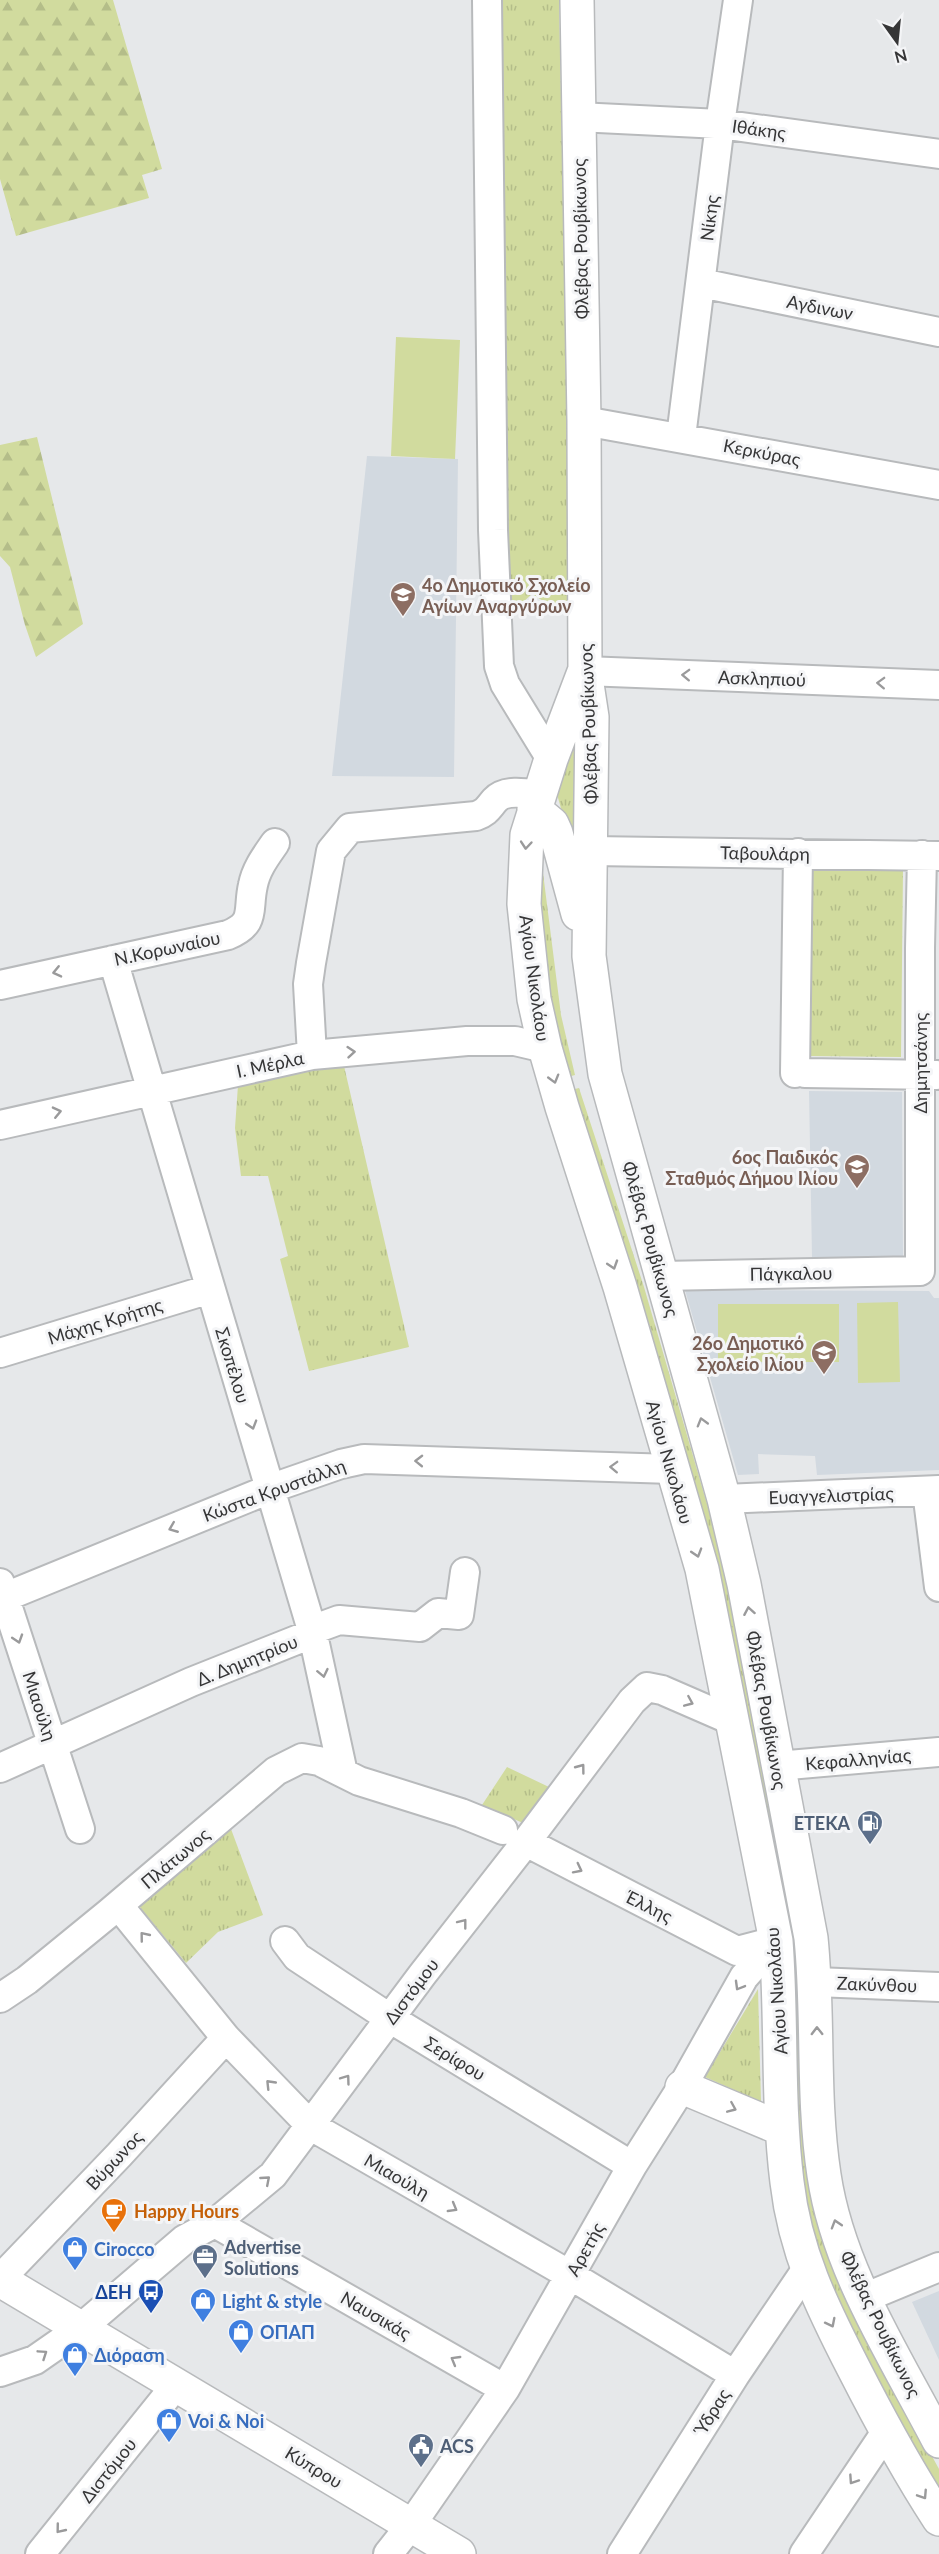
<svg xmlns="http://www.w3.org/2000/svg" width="939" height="2554" viewBox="0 0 939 2554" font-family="Lato,sans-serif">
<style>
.built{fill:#d2d9e0}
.grass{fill:url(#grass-tufts)}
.forest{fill:url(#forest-firs)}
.pitch{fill:#d1db9e}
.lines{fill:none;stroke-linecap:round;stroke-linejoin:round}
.street-casing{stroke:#b8babc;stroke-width:32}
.secondary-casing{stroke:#b8babc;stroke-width:36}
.street{stroke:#fff;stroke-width:28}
.secondary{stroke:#fff;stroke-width:33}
.oneway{stroke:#9a9a9b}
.labels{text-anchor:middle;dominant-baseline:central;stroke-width:6;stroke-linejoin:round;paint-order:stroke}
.street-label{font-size:18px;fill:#363637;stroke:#f4f5f7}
.education-label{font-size:18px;font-weight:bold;fill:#785e54;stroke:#f4f5f7;text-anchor:end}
.service-label{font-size:18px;font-weight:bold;fill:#4e5e75;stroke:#f4f5f7;text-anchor:start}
.food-label{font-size:18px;font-weight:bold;fill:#c56008;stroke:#f4f5f7;text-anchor:start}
.shop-label{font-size:18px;font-weight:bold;fill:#366cbe;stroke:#f4f5f7;text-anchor:start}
.transit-label{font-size:18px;font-weight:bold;fill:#164399;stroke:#f4f5f7;text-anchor:end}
</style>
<defs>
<pattern id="grass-tufts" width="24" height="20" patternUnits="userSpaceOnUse" patternTransform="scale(1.5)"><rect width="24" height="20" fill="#d1db9e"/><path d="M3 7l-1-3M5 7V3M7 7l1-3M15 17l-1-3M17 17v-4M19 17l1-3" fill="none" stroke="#b4bd89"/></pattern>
<pattern id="forest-firs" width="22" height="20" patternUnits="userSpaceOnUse" patternTransform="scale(1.5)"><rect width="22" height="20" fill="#d1db9e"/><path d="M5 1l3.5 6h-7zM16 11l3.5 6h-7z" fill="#b4bd89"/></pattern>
</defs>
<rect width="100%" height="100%" fill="#e6e8ea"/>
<path class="built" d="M367 456 458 459 454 777 332 776Z
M809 1091 902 1092 903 1257H812Z
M685 1290 929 1291 934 1298H939V1470L817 1475 815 1456 758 1454 759 1474 738 1475Z
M939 2291V2360L912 2302Z"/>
<path class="grass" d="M498 0H559L572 619 532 594 502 621Z
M577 740 574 853 556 791 572 742Z
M532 867 541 868 543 873 561 1015 575 1075 564 1078 554 1030Z
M810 868 903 869 901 1057 808 1056Z
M344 1066 409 1347 309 1371 280 1259 288 1256 268 1176H241L235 1128 238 1085 291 1070Z
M579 1088 644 1287 732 1590 768 1766 857 2320 939 2469V2502L833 2299 798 2194 793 2003 567 1091Z
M507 1767 549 1787 523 1823 482 1805Z
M231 1829 263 1915 218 1932 186 1963 139 1906Z
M758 1989 761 2102 705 2077Z"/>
<path class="forest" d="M0 0H113L162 169 142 175 149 198 16 236 0 179Z
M37 437 83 624 36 657 25 625 10 567 0 556V445Z"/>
<path class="pitch" d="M396 337 460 340 455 459 391 456Z
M898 1302 900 1382 858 1383 857 1303Z
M718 1304H839V1362H718Z"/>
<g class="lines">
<defs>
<path id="street" d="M487 0 493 530 499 666 505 684 551 759
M578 117 720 124 939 154
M701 283 939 332
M584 421 939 485
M681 437 720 124 738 0
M585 671 939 685
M591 851 939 856
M113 960 312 1630 343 1773
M0 985 228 935C257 923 247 910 253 885 256 869 266 856 275 843
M312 1055 308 984 311 963 331 851 350 828 476 816C487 812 488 808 495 800 505 789 526 793 539 795
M795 1073 798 853
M805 1073 937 1075
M0 1125 312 1055 467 1041H515L545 1048
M661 1276 920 1271V948L922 855
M0 1353 210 1289
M927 1491 939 1587
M724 1499 939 1490
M0 1583 80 1829
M0 1599 272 1488 341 1464 364 1459 672 1469
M777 1766 939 1752
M0 1768 191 1682 304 1637 312 1630 339 1620 420 1627 438 1613 459 1615 465 1572
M526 1842 737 1951 776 1941
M119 1906 226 2038 311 2126 570 2275 735 2375
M285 1941 297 1957 391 2019 632 2166
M816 1982 939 1987
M0 1998 27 1980 109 1913 276 1771 302 1758 319 1761 359 1781 461 1813 503 1830
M215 2223 505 2389
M0 2279 119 2155 226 2038
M864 2298 939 2267
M0 2372 35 2360 81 2328 185 2239 215 2223 273 2175 422 1975 526 1842 632 1701 647 1687 662 1690 731 1720
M40 2554 176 2385
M388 2554 411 2525 505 2389 632 2166 682 2087 744 1977 776 1941
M622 2554 735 2375 806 2270
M804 2554 886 2432"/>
<path id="secondary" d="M577 0 584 421 585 671 592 717 589 956 605 1074 724 1499 744 1584 811 1938C819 2017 812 2097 824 2175 838 2270 895 2356 939 2441
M584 672 551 759 527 835 524 904 534 999 545 1048 562 1107 620 1287 702 1569 776 1941C782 2021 777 2102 787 2182 795 2252 822 2307 854 2369 880 2420 907 2470 939 2519
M534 809 552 824 556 833 578 914
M682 2087 782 2129
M0 2280 459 2554"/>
</defs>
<use href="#street" class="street-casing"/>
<use href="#secondary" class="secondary-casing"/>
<use href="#street" class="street"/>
<use href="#secondary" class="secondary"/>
</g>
<defs><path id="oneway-chevron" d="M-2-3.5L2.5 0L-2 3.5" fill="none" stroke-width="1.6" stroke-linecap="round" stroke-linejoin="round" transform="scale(1.5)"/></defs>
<g class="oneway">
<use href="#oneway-chevron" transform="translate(686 675) rotate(-178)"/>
<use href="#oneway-chevron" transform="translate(881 683) rotate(-178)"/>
<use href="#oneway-chevron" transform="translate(526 845) rotate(95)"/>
<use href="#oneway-chevron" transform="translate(57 972) rotate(167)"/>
<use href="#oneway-chevron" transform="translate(351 1052) rotate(-5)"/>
<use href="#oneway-chevron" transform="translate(554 1079) rotate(74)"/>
<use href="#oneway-chevron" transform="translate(57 1112) rotate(-13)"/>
<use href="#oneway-chevron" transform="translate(613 1265) rotate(72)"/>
<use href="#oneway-chevron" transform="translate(702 1422) rotate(-106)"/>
<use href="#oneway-chevron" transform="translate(252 1425) rotate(73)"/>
<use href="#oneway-chevron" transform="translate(419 1461) rotate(-179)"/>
<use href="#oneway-chevron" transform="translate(614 1467) rotate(-178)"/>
<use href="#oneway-chevron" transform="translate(173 1528) rotate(158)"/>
<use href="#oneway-chevron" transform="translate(697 1553) rotate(73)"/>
<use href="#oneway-chevron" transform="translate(749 1611) rotate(-100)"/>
<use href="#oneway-chevron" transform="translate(18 1639) rotate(72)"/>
<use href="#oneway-chevron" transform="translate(323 1673) rotate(78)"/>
<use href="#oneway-chevron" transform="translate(689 1702) rotate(23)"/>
<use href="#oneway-chevron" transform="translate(581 1768) rotate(-53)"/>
<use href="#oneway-chevron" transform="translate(578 1869) rotate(27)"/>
<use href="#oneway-chevron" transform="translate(463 1923) rotate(-52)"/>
<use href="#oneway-chevron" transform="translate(144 1936) rotate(-129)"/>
<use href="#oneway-chevron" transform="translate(739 1986) rotate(120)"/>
<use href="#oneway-chevron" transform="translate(817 2031) rotate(-91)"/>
<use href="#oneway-chevron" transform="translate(346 2079) rotate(-54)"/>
<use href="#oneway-chevron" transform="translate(270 2084) rotate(-134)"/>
<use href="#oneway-chevron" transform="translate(732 2108) rotate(23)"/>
<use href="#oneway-chevron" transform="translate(266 2180) rotate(-41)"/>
<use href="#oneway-chevron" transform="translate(453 2208) rotate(30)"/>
<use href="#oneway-chevron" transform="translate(836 2224) rotate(-107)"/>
<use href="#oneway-chevron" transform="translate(831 2323) rotate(63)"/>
<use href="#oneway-chevron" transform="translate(43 2354) rotate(-34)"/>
<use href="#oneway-chevron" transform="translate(455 2360) rotate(-150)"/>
<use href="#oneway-chevron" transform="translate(853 2480) rotate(124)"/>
<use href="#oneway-chevron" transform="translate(923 2495) rotate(57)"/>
<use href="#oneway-chevron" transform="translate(60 2529) rotate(129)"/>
</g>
<defs>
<symbol id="school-pin" viewBox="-11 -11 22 30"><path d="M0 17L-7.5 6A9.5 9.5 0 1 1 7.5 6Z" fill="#8d6e63" stroke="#f4f5f7"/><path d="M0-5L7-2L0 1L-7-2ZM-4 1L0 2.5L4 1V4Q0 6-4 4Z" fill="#fff"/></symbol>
<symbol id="fuel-pin" viewBox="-11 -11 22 30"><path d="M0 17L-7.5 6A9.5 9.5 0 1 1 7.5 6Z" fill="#5c6f8a" stroke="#f4f5f7"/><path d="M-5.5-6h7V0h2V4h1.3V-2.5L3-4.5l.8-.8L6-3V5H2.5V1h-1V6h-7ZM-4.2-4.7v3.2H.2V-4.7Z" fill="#fff"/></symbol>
<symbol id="cafe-pin" viewBox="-11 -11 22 30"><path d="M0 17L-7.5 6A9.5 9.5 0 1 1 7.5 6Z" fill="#e8710a" stroke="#f4f5f7"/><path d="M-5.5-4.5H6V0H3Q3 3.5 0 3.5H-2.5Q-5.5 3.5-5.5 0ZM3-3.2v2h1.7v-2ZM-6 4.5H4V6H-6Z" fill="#fff"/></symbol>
<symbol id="shop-pin" viewBox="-11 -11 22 30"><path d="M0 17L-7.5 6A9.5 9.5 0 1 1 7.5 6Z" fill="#3f7fe0" stroke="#f4f5f7"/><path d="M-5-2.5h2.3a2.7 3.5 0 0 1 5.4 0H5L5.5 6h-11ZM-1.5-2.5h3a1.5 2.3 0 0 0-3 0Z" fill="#fff"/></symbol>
<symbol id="office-pin" viewBox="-11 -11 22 30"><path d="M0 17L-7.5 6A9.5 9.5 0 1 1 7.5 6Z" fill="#5c6f8a" stroke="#f4f5f7"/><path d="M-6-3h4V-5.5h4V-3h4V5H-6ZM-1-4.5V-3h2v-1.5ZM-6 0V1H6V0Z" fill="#fff"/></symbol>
<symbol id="bus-pin" viewBox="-11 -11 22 30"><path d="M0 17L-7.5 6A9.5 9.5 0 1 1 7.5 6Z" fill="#1a4fb4" stroke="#f4f5f7"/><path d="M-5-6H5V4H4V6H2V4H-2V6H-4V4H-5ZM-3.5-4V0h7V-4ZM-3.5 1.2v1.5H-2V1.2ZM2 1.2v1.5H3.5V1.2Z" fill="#fff"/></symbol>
<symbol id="civic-pin" viewBox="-11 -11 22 30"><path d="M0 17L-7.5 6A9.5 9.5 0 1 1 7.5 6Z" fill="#5c6f8a" stroke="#f4f5f7"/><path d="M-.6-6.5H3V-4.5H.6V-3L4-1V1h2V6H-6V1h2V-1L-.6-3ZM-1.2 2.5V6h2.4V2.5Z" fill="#fff"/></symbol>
</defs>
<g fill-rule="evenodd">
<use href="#school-pin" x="388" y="580" width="30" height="40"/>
<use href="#school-pin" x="842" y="1152" width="30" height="40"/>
<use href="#school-pin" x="809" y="1338" width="30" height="40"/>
<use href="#fuel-pin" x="855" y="1808" width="30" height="40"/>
<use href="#cafe-pin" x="99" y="2196" width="30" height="40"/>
<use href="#shop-pin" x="60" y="2234" width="30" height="40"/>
<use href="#office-pin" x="190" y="2242" width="30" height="40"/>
<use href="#bus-pin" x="136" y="2277" width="30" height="40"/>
<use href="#shop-pin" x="188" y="2286" width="30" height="40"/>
<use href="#shop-pin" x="226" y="2317" width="30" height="40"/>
<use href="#shop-pin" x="60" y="2340" width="30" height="40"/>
<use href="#shop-pin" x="154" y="2406" width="30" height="40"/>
<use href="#civic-pin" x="406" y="2431" width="30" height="40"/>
</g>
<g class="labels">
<g class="street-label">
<text transform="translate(759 129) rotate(8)">Ιθάκης</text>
<text transform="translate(709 218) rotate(-83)">Νίκης</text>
<text transform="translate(580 239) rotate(-91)">Φλέβας Ρουβίκωνος</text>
<text transform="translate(820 307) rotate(11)">Αγδινων</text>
<text transform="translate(762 452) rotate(11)">Κερκύρας</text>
<text transform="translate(762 678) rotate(2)">Ασκληπιού</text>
<text transform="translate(588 724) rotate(-92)">Φλέβας Ρουβίκωνος</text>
<text transform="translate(765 853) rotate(1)">Ταβουλάρη</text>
<text transform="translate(167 948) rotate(-12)">Ν.Κορωναίου</text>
<text transform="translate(535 978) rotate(82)">Αγίου Νικολάου</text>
<text transform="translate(920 1063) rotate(-90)">Δημητσάνης</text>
<text transform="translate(270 1064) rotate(-12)">Ι. Μέρλα</text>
<text transform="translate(651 1239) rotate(74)">Φλέβας Ρουβίκωνος</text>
<text transform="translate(791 1273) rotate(-1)">Πάγκαλου</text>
<text transform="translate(105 1321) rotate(-17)">Μάχης Κρήτης</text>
<text transform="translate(233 1365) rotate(73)">Σκοπέλου</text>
<text transform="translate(670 1462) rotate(74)">Αγίου Νικολάου</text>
<text transform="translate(274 1490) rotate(-20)">Κώστα Κρυστάλλη</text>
<text transform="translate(831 1495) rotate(-2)">Ευαγγελιστρίας</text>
<text transform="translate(247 1660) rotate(-22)">Δ. Δημητρίου</text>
<text transform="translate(40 1706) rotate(72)">Μιαούλη</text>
<text transform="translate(767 1710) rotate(80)">Φλέβας Ρουβίκωνος</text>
<text transform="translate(858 1759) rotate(-5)">Κεφαλληνίας</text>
<text transform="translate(175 1858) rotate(-40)">Πλάτωνος</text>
<text transform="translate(649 1906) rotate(27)">Έλλης</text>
<text transform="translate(877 1984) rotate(2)">Ζακύνθου</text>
<text transform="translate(411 1991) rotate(-53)">Διστόμου</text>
<text transform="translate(776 1991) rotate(-94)">Αγίου Νικολάου</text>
<text transform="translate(455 2058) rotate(31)">Σερίφου</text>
<text transform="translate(114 2160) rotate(-47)">Βύρωνος</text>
<text transform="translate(397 2176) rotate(30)">Μιαούλη</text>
<text transform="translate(585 2249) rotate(-61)">Αρετής</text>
<text transform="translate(376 2315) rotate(30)">Ναυσικάς</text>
<text transform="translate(881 2324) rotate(64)">Φλέβας Ρουβίκωνος</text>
<text transform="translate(712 2411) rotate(-58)">Ύδρας</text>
<text transform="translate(314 2467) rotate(31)">Κύπρου</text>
<text transform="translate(108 2470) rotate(-51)">Διστόμου</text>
</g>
<g class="education-label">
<text x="422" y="585" text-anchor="start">4ο Δημοτικό Σχολείο<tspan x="422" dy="21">Αγίων Αναργύρων</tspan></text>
<text x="838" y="1157">6ος Παιδικός<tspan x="838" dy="21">Σταθμός Δήμου Ιλίου</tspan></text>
<text x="804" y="1343">26ο Δημοτικό<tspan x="804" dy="21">Σχολείο Ιλίου</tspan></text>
</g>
<g class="service-label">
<text x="850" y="1823" text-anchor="end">ΕΤΕΚΑ</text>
<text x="224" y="2247">Advertise<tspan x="224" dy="21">Solutions</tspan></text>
<text x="440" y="2446">ACS</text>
</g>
<g class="food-label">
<text x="134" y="2211">Happy Hours</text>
</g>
<g class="shop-label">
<text x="94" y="2249">Cirocco</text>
<text x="222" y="2301">Light &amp; style</text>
<text x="260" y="2332">ΟΠΑΠ</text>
<text x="94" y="2355">Διόραση</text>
<text x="188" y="2421">Voi &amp; Noi</text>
</g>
<g class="transit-label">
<text x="132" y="2292">ΔΕΗ</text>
</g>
</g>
<g transform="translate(897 42) rotate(165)" stroke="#f4f5f7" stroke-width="4.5" paint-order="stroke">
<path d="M0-4.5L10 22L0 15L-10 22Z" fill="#363637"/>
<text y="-9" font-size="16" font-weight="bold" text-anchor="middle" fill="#363637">N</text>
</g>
</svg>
